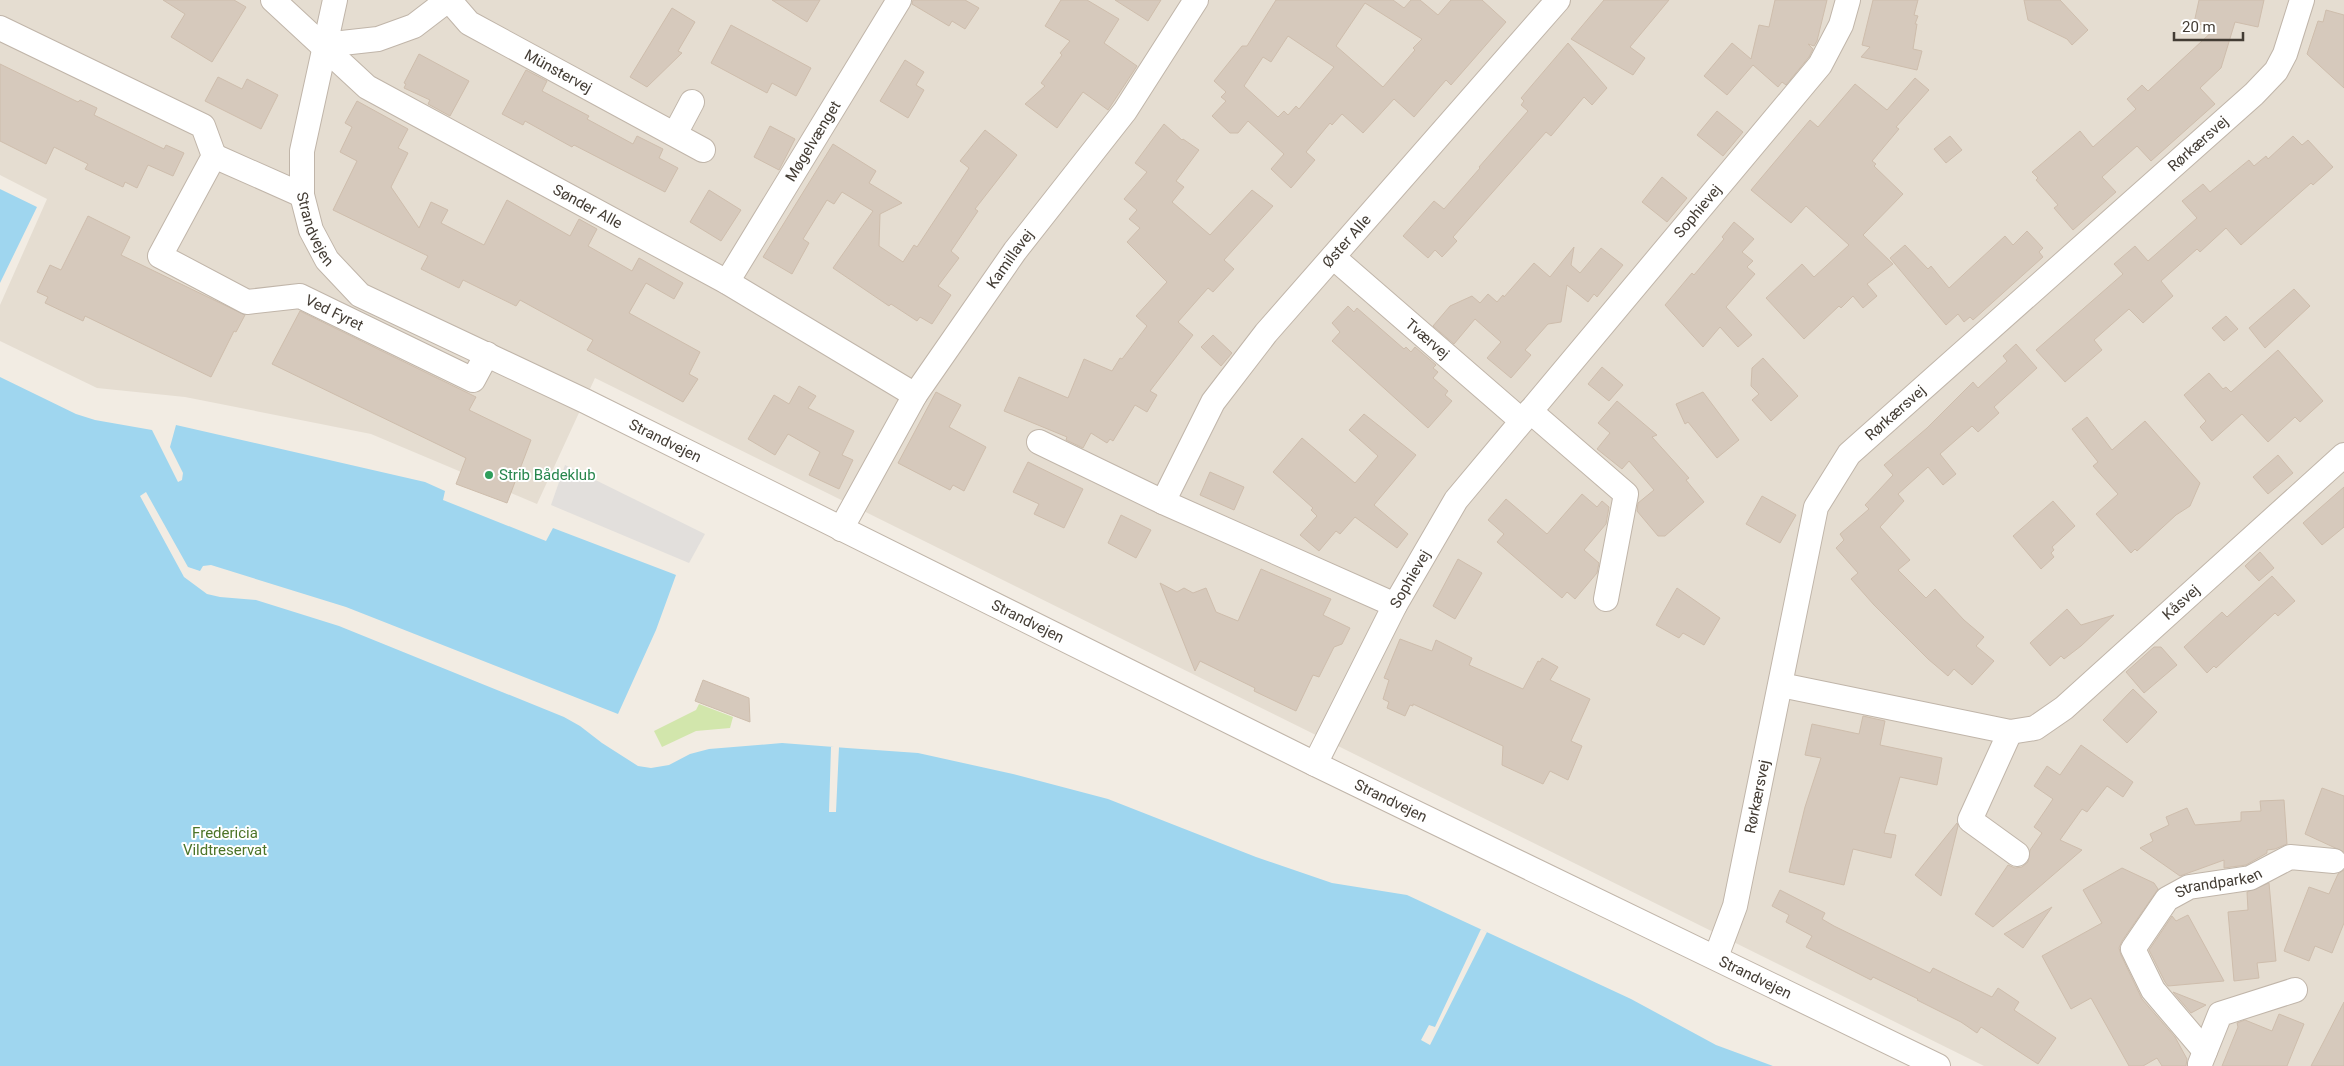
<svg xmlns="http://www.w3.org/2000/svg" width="2344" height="1066" viewBox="0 0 2344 1066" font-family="Roboto,sans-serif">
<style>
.residential{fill:#e5ddd1}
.green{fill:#d2e6ac}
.parking{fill:#e2dfdc}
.water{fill:#9fd6ef}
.pier{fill:#f2ece3}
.building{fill:#d6c9bc;stroke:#cebdac;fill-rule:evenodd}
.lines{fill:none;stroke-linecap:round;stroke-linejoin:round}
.minor-casing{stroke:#c0b5a9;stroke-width:26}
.minor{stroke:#fff;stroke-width:24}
.leisure-dot{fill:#2e9e5b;stroke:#fff;stroke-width:2}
.labels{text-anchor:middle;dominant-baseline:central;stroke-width:4;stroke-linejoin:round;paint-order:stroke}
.street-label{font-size:15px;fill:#433c34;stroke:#fff}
.leisure-label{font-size:15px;fill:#27864d;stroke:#fff;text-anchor:start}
.park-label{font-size:15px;fill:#4c7428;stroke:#fff}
</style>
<rect width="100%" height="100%" fill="#f2ece3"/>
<path class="residential" d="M0 0H2344V1066H1984L595 378 537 504 371 434 185 397 97 388 0 341V305L47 199 0 175Z"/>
<path class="green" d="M699 704 733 717 730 728 696 731 662 747 654 731 696 710Z"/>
<path class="parking" d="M565 465 705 534 689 563 551 505Z"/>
<path class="water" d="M0 189 37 207 0 283Z
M0 377 76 414 95 420 152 430 178 482 182 480 183 473 170 447 176 425 425 482 445 491 443 500 546 541 553 528 671 573 676 575 656 630 618 714 346 607 211 565 203 566 200 571 188 567 146 492 140 496 184 577 207 594 220 597 256 600 339 626 564 717 580 726 602 743 638 766 651 768 669 765 690 754 709 749 782 743 847 748 918 753 1013 774 1108 799 1256 857 1332 883 1407 895 1631 999 1716 1045 1773 1066H0Z"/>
<path class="pier" d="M831 747H839L836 812H829Z
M1481 929 1487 932 1430 1045 1421 1040 1429 1025 1435 1027Z"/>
<path class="building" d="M163 0H234L246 7 212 62 171 37 185 14Z
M772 0H820L807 22Z
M913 0H965L979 8 965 29 952 21 949 26 912 4Z
M1061 0H1087L1119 19 1104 43 1137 66 1108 110 1083 92 1057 128 1025 104 1045 86 1041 83 1062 55 1060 53 1070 41 1045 26Z
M1115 0H1161L1148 21Z
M1276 0H1393L1404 8 1411 0H1420L1438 15 1451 0H1482L1506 22 1451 85 1446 80 1414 117 1394 99 1363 133 1342 114 1332 125 1330 123 1306 152 1315 160 1291 188 1271 169 1284 154 1248 121 1238 133H1230L1212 116 1226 101 1221 97 1226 92 1214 81 1242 46H1247ZM1365 3 1422 39 1413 48 1415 50 1383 87 1336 46ZM1288 36 1334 67 1299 109 1296 106 1288 115 1284 111 1278 117 1244 86 1263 57 1271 62Z
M1604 0H1669L1630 47 1645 58 1633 75 1571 39Z
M1775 0H1827L1817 41 1814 46 1808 44 1813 49 1809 57 1786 85 1782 82 1778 87 1753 65 1727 95 1704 76 1732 43 1751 59 1759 25 1769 27Z
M1873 0H1918L1914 15 1918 16 1915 24H1917L1913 49 1922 51 1917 70 1861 57 1870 47 1862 45Z
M2024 0H2060L2088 30 2072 45 2067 39 2028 20Z
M2199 0H2264L2258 27 2235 22 2221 68 2200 88 2215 104 2151 161 2137 146 2102 177 2116 192 2073 230 2054 208 2058 205 2036 180 2038 178 2032 172 2080 131 2093 147 2136 109 2127 99 2142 85 2148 91 2216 28 2194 23Z
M672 8 695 22 678 51 682 53 647 87 630 77Z
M2326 10 2344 15V88L2307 54 2318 21 2323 22Z
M731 25 811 68 796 96 772 83 767 93 711 63Z
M1568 43 1607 88 1592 105 1584 97 1551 136 1546 132 1453 237 1457 241 1442 257 1435 250 1428 258 1403 236 1434 201 1444 209 1480 168 1479 167 1528 111 1521 105 1524 101 1521 98Z
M419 54 469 81 450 116 428 104 430 100 404 88 406 84 404 83Z
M905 60 924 72 916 85 924 90 908 118 880 101Z
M0 64 78 102 80 100 97 108 94 115 164 149 166 145 184 153 173 176 148 165 137 188 125 182 123 187 85 169 88 164 54 147 46 164 0 141Z
M526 70 547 81 542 91 589 116 587 119 633 144 637 136 663 149 659 158 678 168 665 192 574 145 572 147 525 121 523 125 502 114Z
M218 77 242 89 247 79 278 95 261 129 205 101Z
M1915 78 1929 90 1896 127 1899 129 1872 161 1876 164 1874 166 1903 194 1863 235 1893 264 1867 284 1877 296 1863 308 1853 296 1841 308 1839 306 1804 339 1766 298 1802 264 1814 277 1849 245 1806 206 1791 223 1751 190 1810 120 1818 127 1855 84 1887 110Z
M357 101 408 129 398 148 408 153 391 187 419 228 431 202 448 210 441 223 484 245 507 200 570 236 579 219 597 229 588 246 632 271 639 258 683 283 674 299 646 283 629 313 700 352 689 374 698 379 683 402 587 350 593 340 520 300 516 306 463 280 459 288 421 269 428 256 333 210 357 161 340 152 352 127 345 123Z
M1717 111 1743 132 1723 156 1697 135Z
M1164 124 1182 140 1183 139 1199 150 1176 181 1184 187 1172 202 1210 235 1252 190 1273 206 1224 260 1234 269 1213 292 1208 288 1178 322 1193 335 1150 391 1157 395 1147 412 1135 405 1113 441 1110 439 1107 443 1091 433 1083 448 1066 440 1067 437 1004 411 1019 377 1068 398 1084 359 1112 371 1120 358 1122 359 1147 326 1136 316 1167 282 1127 242 1140 228 1129 219 1137 210 1124 199 1147 172 1135 163Z
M770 126 795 139 779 170 754 157Z
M985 130 1017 155 975 209 978 211 951 251 959 258 938 286 951 295 932 324 920 317 917 321 891 304 889 306 833 268 873 211 842 192 834 204 827 200 803 239 809 243 792 274 763 257 833 144 876 171 869 183 902 203 880 214 879 246 903 262 914 245 917 247 969 168 960 161Z
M1950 136 1962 150 1946 163 1934 149Z
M2293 136 2302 145 2308 140 2333 167 2313 185 2311 183 2241 245 2226 228 2200 252 2197 249 2161 281 2173 296 2143 323 2129 309 2094 340 2102 350 2065 382 2036 350 2123 274 2114 264 2135 246 2148 261 2197 218 2182 201 2203 184 2210 192 2249 160 2254 166 2266 156 2268 159Z
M1662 177 1687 198 1667 222 1642 202Z
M709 190 741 210 721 241 690 222Z
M88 216 130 237 121 255 245 315 236 332 234 331 211 377 85 316 83 321 45 303 48 297 37 292 50 265 61 270Z
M1734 222 1754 239 1742 252 1753 261 1747 267 1755 274 1726 307 1752 335 1738 347 1720 327 1703 347 1665 305 1692 273 1694 275 1724 239 1722 237Z
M2027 231 2043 248 2039 252 2043 257 1973 320 1970 317 1964 322 1958 314 1946 325 1890 258 1905 245 1928 269 1931 266 1949 288 2005 236 2013 245Z
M1574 247 1571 265 1580 273 1601 248 1623 265 1597 297 1594 294 1588 302 1567 285 1561 322 1548 324 1525 350 1531 355 1511 378 1487 358 1501 342 1475 319 1454 344 1433 326 1450 306 1472 296 1480 303 1488 294 1497 302 1503 295 1504 297 1534 263 1550 277Z
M2294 289 2310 306 2265 348 2249 328Z
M1348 306 1354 312 1357 308 1404 349 1406 347 1411 352 1415 347 1436 365 1433 368 1438 372 1433 378 1448 391 1445 395 1452 401 1428 428 1332 341 1340 332 1332 323Z
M300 311 476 397 469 410 531 440 507 503 456 484 466 458 272 364Z
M2226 316 2238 329 2224 341 2212 328Z
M1213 335 1232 353 1221 366 1201 347Z
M2016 344 2037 368 1994 407 1999 413 1978 432 1972 426 1940 454 1956 474 1943 485 1928 467 1898 494 1904 501 1880 527 1910 560 1898 570 1926 598 1935 589 1964 620 1984 637 1976 646 1994 661 1972 685 1954 669 1948 676 1928 659 1874 605 1851 579 1858 573 1836 548 1844 540 1840 534 1869 509 1865 505 1893 475 1884 465 1927 428 1973 382 1978 388 2007 361 2003 356Z
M2278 350 2323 401 2300 422 2295 417 2268 442 2242 414 2212 441 2200 427 2206 421 2184 395 2209 373 2223 389 2226 387 2231 392Z
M1763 358 1798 396 1771 421 1752 400 1759 394 1751 386 1752 368Z
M1602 367 1623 385 1609 401 1588 384Z
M799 386 816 396 808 408 854 431 842 455 853 460 839 489 809 475 820 452 788 434 775 455 748 439 774 395 789 404Z
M936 392 961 405 949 427 986 447 964 491 953 485 950 490 898 463Z
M1703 392 1739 440 1717 458 1688 422 1685 424 1676 404Z
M1617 401 1657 435 1652 437 1689 478 1686 480 1704 502 1665 536H1658L1637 511 1638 503 1654 490 1629 461 1622 469 1597 449 1610 433 1598 423Z
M1364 414 1416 455 1374 505 1408 534 1397 548 1355 517 1340 534 1336 531 1319 551 1300 535 1317 516 1311 510 1313 508 1273 472 1302 438 1355 483 1378 456 1349 430Z
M2087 417 2112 450 2145 421 2200 483 2190 506 2176 515 2137 551 2135 549 2131 553 2096 514 2118 494 2093 466 2098 462 2072 429Z
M2278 455 2293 473 2268 494 2253 477Z
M1028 462 1083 489 1064 528 1034 514 1039 504 1013 492Z
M1210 472 1244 487 1234 510 1200 495Z
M2344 487V527L2322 545 2303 523Z
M1582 494 1597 507 1602 501 1609 507 1606 524 1584 550 1599 563 1597 573 1575 599 1567 592 1562 598 1497 542 1504 534 1488 520 1506 499 1547 534Z
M1762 496 1796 515 1780 543 1746 524Z
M2053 501 2075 526 2052 547 2054 550 2051 553 2054 557 2041 569 2013 536Z
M1121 515 1151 530 1136 558 1108 543Z
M2260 552 2274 568 2259 581 2245 566Z
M1458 559 1482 573 1455 619 1433 606Z
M1261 569 1331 599 1323 615 1350 628 1342 644 1334 647 1319 677 1313 675 1296 711 1254 691 1255 688 1200 661 1195 671 1160 583 1177 592 1184 588 1193 593 1206 588 1216 612 1238 621Z
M2272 576 2295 601 2278 616 2275 613 2216 668 2214 666 2207 673 2184 647 2222 612 2227 617Z
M1677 588 1720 618 1704 645 1683 633 1679 638 1656 625Z
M2067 609 2081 625 2114 615 2081 646 2064 659 2061 656 2050 666 2030 643Z
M1400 639 1432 651 1436 640 1472 658 1469 665 1523 689 1538 661 1540 662 1542 658 1558 667 1550 680 1590 699 1571 741 1582 746 1568 780 1550 771 1543 784 1502 765 1503 746 1413 704V706L1410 705 1405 716 1387 708 1389 702 1383 699 1389 680 1384 678Z
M2154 647H2161L2177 665 2144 693 2126 672Z
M703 680 749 698 750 722 695 701Z
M2133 689 2157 712 2127 743 2103 720Z
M1863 716 1885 721 1880 745 1942 758 1937 785 1900 777 1884 833 1896 835 1891 858 1853 849 1844 885 1789 872 1805 807 1821 758 1805 755 1812 724 1859 734Z
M2081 745 2133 782 2123 797 2107 786 2087 812 2082 809 2060 840 2082 850 1993 927 1975 914 2008 865 2015 868 2022 867 2028 862 2030 850 2042 833 2034 827 2053 799 2034 786 2047 766 2060 775Z
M2322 788 2344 796V852L2305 834Z
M2284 800 2287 844 2275 849 2267 850V853L2246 865 2224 868V860L2180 876 2140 848 2153 841 2150 834 2169 825 2166 817 2187 808 2195 825 2241 821V812L2261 811 2260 801Z
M1957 823 1958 826 1941 896 1915 875Z
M2122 868 2154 883 2158 889 2122 941 2119 948 2121 955 2142 999 2175 1037 2187 1059 2186 1066H2162L2157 1058 2143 1066H2129L2091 998 2071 1009 2042 956 2102 923 2083 890Z
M2344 870V923L2332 953 2315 946 2309 961 2284 951 2309 887 2329 894 2338 874Z
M2269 883 2276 961 2257 963 2259 978 2234 981 2228 912 2248 910 2247 892Z
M1780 890 1825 913 1822 919 1834 926 1930 973 1933 968 1992 997 1998 988 2019 1002 2014 1010 2056 1038 2038 1064 1981 1027 1977 1033 1961 1022 1917 1000 1918 999 1873 977 1871 980 1806 947 1812 936 1786 922 1789 915 1772 906Z
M2052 907 2023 948 2004 934Z
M2188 915 2224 981 2168 986 2165 982 2149 950 2172 916 2176 921Z
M2173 992 2206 1005 2191 1013Z
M2344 1002V1066H2311L2324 1041Z
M2279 1014 2304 1024 2287 1066H2222L2238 1027 2237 1023 2245 1020 2272 1031Z"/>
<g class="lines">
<defs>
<g id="minor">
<path id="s1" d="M273 0 367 87 727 282 915 395"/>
<path id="s2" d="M335 0 302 151V195L311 230 327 260 360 295 585 401 1315 764 1938 1066"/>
<path id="s3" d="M449 0 469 23 703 150"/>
<path id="s4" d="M0 28 203 126 214 156 160 256 247 302 300 296 473 380 487 354"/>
<path d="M324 45 378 39 414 26 448 0"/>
<path d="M675 134 692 102"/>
<path d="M214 156 302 195"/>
<path id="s5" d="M1333 257 1522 421"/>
<path id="s6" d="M727 282 899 0"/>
<path d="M1530 411 1626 494 1606 599"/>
<path d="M1039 442 1163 502 1395 605"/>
<path id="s7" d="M1163 502 1213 402 1266 333 1558 0"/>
<path id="s8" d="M841 529 915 395 1015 251 1125 111 1196 0"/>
<path id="s9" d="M1781 685 2010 732 2035 728 2064 708 2344 455"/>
<path d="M2010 732 1970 820 2017 854"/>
<path id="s10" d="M1315 764 1395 605 1456 500 1820 65 1841 25 1848 0"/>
<path id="s11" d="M1716 957 1735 906 1816 507 1849 454 2254 94 2276 71 2285 54 2302 0"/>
<path id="s12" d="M2205 1051 2153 990 2133 949 2167 899 2189 887 2250 878 2290 857 2334 861"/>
<path d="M2200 1064 2220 1014 2295 990"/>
</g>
</defs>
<use href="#minor" class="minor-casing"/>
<use href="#minor" class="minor"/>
</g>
<circle class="leisure-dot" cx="489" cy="475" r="5"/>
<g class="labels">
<g class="street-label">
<text stroke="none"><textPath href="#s3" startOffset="132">Münstervej</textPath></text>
<text stroke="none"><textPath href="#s6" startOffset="165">Møgelvænget</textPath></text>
<text stroke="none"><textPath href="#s11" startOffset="991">Rørkærsvej</textPath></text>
<text stroke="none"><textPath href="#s1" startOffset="379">Sønder Alle</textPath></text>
<text stroke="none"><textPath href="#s10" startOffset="676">Sophievej</textPath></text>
<text stroke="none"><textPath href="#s2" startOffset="235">Strandvejen</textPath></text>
<text stroke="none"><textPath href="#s7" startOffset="321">Øster Alle</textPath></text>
<text stroke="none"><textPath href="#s8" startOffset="319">Kamillavej</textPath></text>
<text stroke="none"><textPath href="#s4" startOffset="561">Ved Fyret</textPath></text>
<text stroke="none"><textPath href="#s5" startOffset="125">Tværvej</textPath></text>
<text stroke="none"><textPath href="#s11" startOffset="586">Rørkærsvej</textPath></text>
<text stroke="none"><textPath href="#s2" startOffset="655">Strandvejen</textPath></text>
<text stroke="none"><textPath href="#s10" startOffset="208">Sophievej</textPath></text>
<text stroke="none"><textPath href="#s9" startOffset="452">Kåsvej</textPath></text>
<text stroke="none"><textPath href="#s2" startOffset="1060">Strandvejen</textPath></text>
<text stroke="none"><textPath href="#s11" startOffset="166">Rørkærsvej</textPath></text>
<text stroke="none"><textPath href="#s2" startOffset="1465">Strandvejen</textPath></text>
<text stroke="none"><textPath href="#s12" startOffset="241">Strandparken</textPath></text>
<text stroke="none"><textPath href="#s2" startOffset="1870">Strandvejen</textPath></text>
</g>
<g class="leisure-label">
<text x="499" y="475">Strib Bådeklub</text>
</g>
<g class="park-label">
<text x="225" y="833">Fredericia<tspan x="225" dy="17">Vildtreservat</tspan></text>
</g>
</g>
<path d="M2174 32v8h69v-8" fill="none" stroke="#433c34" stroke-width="2.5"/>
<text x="2182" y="32" font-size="15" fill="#433c34" stroke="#ffffff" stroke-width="4" paint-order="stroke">20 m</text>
</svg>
